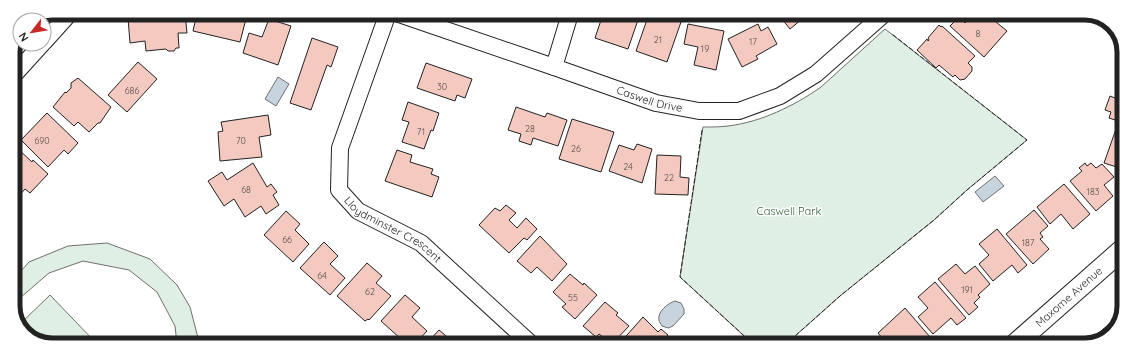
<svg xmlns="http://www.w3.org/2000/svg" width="1137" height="358" viewBox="0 0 1137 358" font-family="Quicksand,sans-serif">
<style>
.green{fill:#e0efe3;stroke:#6f6f6f}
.water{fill:#c7d3dd;stroke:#6f6f6f}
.building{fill:#f3c9c0;stroke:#222}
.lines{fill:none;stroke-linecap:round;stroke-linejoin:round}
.minor-casing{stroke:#222;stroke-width:18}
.tertiary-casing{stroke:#222;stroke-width:22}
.minor{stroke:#fff;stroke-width:16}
.tertiary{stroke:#fff;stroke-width:20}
.fence{stroke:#222;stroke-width:1;stroke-dasharray:5 2;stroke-linecap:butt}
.labels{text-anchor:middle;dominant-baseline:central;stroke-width:3;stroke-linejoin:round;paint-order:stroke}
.number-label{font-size:9px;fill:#564c4a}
.street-label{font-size:11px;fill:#222;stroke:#fff}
.park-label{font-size:11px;fill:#2f5e38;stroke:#fff}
.rim{fill:none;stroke:#222;stroke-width:5}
</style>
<rect width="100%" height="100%" fill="#fff"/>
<path class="green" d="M885 29 1027 140 967 190 934 220 840 296 785 345H754L680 277 703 127C711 127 720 127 728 126 761 122 794 106 821 87Z
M107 243 150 259 177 285 190 307 198 338 197 344H177L175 326 157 292 129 270 83 261 49 273 13 304V280L29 262 68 246Z
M50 295 97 344H42L21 330 19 325Z"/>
<path class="water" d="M278 77 289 84 276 106 265 99Z
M995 176 1004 186 983 202 975 192Z
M675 301 681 303 684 309V314L673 326 668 328 662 326C661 324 659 322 659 320 657 312 668 303 675 301Z"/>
<path class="building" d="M144 13H185L187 33H178L179 48H176L174 51H168L166 49 146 51 145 41 130 43 128 18 145 17Z
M197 13H240L247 15 240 42 193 31Z
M603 14H640L628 49 595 38Z
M649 14H658L681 22 667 62 636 51Z
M778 14H808L790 29Z
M973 14H991L998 20 996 22 1007 31 984 57 950 26 959 17 965 23Z
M998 14H1012L1013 15 1008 20 1006 18 1004 20Z
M269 19 291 26 278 65 243 53 249 33 262 37Z
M688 24 724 31 716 70 694 65 698 47 684 44Z
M758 24 761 31 768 27 777 44 756 56 758 59 742 67 728 39Z
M939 25 941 27 942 26 975 56 968 63 972 67V71L965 79 960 80 955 75 953 77 939 65 936 68 917 50 927 39 928 41 929 40 928 38Z
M312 38 338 47 331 67 327 65 311 110 290 103Z
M138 62 157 79 127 112 108 95Z
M426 63 472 79 465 98 457 95 455 101 417 88Z
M78 78 111 107 100 123H98L89 132 78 122 74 126 53 107 65 92 66 93 71 88V83Z
M1119 87 1124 89V123L1109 118 1111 112 1105 110 1110 96 1115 98Z
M408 102 439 113 433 131 431 130 424 149 402 142 409 122 402 120Z
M516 107 545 117 547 113 567 120 558 146 533 138 531 145 519 141 521 134 508 130Z
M47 113 78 143 68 154 64 150 48 167 21 140Z
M268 115 271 135 259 137 262 157 220 161 218 132 223 131 221 122Z
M572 119 614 132 601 172 559 159Z
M1116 129 1124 131 1123 169 1104 163Z
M637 144 652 149 642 183 609 171 619 145 634 150Z
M15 146 32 162 33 160 48 174 30 193 25 189 18 197 13 193V147Z
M397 150 412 155 410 162 433 169 431 174 439 177 432 197 385 181Z
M657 155 681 156 680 177 689 178 688 195 655 194Z
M253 163 267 187 271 184 277 192 273 195 279 205 266 214 261 206 245 217 234 199 224 206 208 181 222 172 227 180Z
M1085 163 1087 166 1091 163 1096 168 1102 164 1114 177 1104 185 1113 196 1096 211 1070 181 1082 171 1079 168Z
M1064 184 1090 214 1073 229 1061 214 1050 224 1037 207Z
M506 205 516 213 509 220 517 228 526 218 537 229 527 240 524 238 509 253 479 225 495 208 500 211Z
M1034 210 1048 226 1040 233 1043 237 1040 239 1049 249 1033 264 1006 234Z
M286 211 300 224 295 230 309 244 293 262 264 235Z
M997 229 1027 265 1018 273 1012 265 993 281 979 264 989 255 979 244Z
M540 236 567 264 552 281 537 267 531 273 517 261Z
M324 242 338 256 330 264 345 278 330 295 300 268Z
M367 263 382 276 376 283 391 296 369 320 368 319 365 321 337 296Z
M956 264 965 274 975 266 990 284 978 295 980 297 974 303 978 307 969 315 938 279Z
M570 274 583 285 584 283 597 295 575 319 562 307 566 304 553 292Z
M935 282 966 318 957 325 951 318 933 334 918 317 928 308 918 297Z
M405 295 420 308 412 317 427 331 415 344H396L401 339 381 321Z
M605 302 618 313 616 315 629 326 612 344 599 334 596 337 583 326Z
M905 308 930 337 921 345H888L878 333Z
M1121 314 1123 316 1109 337 1099 340 1095 336Z
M643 317 658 332 661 329 668 335 660 344 654 339 649 344H619Z
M439 330 453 342 451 344H426Z"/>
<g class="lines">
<defs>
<g id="minor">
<path id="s1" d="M388 13 340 148 339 190 358 211 421 243 531 344"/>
<path id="s2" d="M396 13 554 67 656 103 699 111H739L780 96 816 74 884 14"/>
<path d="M44 42 70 13"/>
<path d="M554 67 570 14"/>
<path d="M13 76 42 44"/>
</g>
<g id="tertiary">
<path id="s3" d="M1014 345 1123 249"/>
</g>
</defs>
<use href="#minor" class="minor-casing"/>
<use href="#tertiary" class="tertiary-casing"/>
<use href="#minor" class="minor"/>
<use href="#tertiary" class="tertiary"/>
<path class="fence" d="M702 130 680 277 754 345
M785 345 840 296 934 220 967 190 1027 140 892 34"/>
</g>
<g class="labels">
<g class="number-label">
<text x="978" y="33">8</text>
<text x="658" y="39">21</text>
<text x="753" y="41">17</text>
<text x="705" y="48">19</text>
<text x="442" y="86">30</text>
<text x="132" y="90">686</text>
<text x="530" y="128">28</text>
<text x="421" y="131">71</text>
<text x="42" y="140">690</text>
<text x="241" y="140">70</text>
<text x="576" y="148">26</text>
<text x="628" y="166">24</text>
<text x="669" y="177">22</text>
<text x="246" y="189">68</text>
<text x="1093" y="191">183</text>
<text x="287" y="239">66</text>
<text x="1028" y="242">187</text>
<text x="322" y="275">64</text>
<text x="967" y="289">191</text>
<text x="370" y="291">62</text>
<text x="573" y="297">55</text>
</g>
<g class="street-label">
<text stroke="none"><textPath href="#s2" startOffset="268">Caswell Drive</textPath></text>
<text stroke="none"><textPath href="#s1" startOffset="253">Lloydminster Crescent</textPath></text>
<text stroke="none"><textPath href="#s3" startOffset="73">Maxome Avenue</textPath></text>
</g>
<g class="park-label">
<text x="789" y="211">Caswell Park</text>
</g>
</g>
<path d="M0 0H1137V358H0ZM52 20H1085A32 32 0 0 1 1117 52V306A32 32 0 0 1 1085 338H52A32 32 0 0 1 20 306V52A32 32 0 0 1 52 20Z" fill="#fff" fill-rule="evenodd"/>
<path class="rim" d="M52 20H1085A32 32 0 0 1 1117 52V306A32 32 0 0 1 1085 338H52A32 32 0 0 1 20 306V52A32 32 0 0 1 52 20Z"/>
<g transform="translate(32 32) rotate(239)"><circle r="19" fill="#ffffff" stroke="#a7a7a7"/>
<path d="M0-3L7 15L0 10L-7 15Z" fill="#c62828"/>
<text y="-6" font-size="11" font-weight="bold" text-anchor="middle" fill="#222222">N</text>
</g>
</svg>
